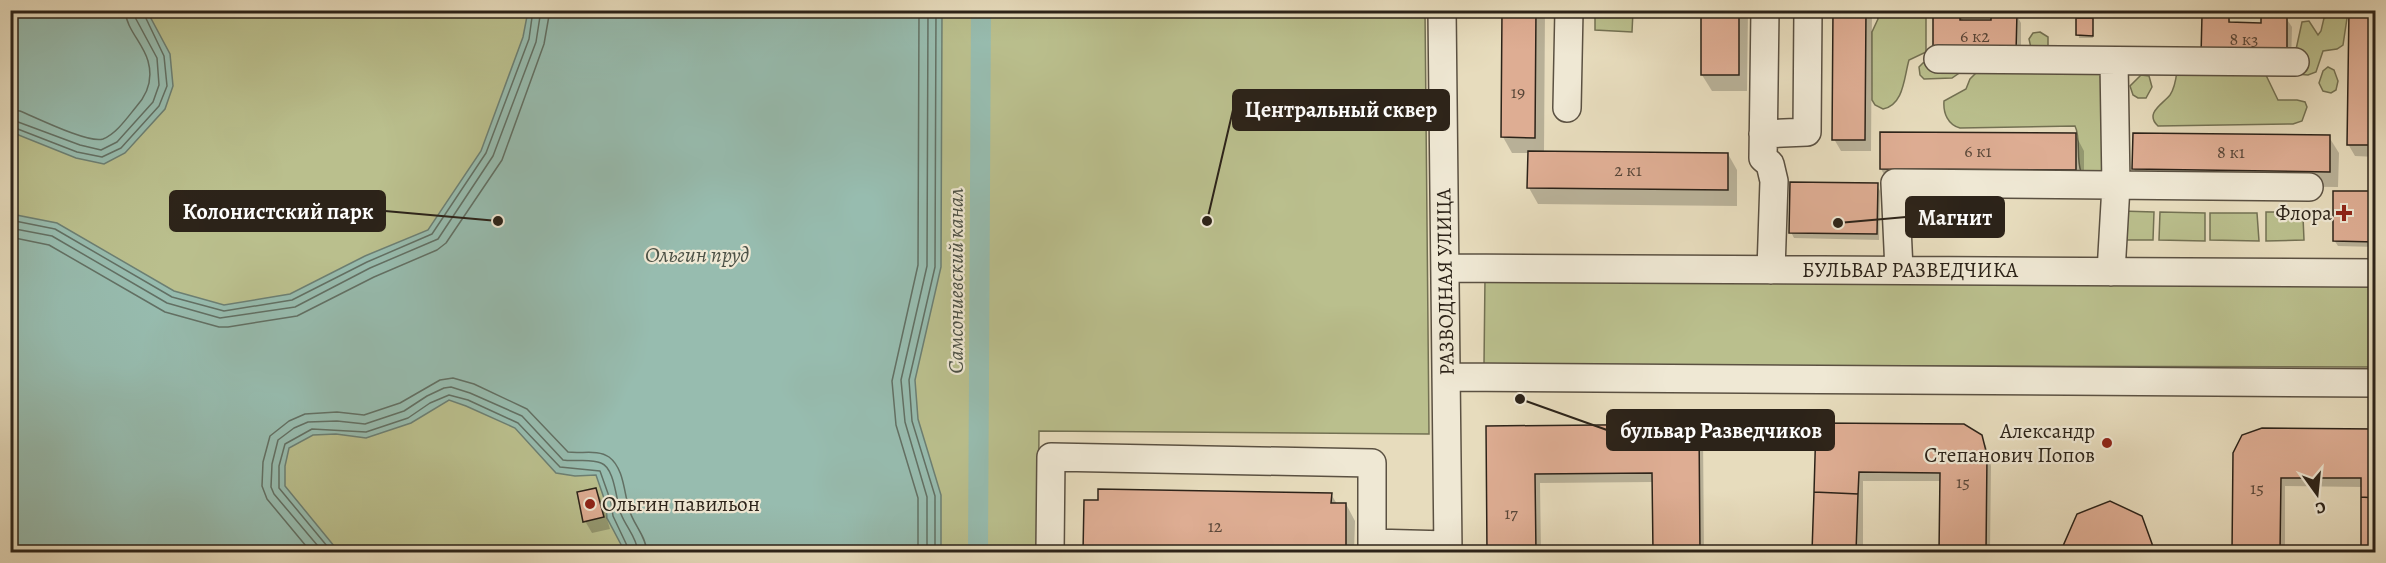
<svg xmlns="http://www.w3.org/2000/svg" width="2386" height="563" viewBox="0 0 2386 563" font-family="Alegreya,serif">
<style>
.green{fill:#babf8d;stroke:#737153;stroke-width:1.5}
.water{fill:#97bcaf;stroke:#6c7f73;stroke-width:1.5}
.shadow{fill:#0003}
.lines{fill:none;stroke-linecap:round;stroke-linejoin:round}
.shore{stroke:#627064;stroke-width:1.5}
.canal{stroke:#97bcaf;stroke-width:20}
.building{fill:#dead93;stroke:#2c2319;stroke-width:1.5}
.minor-casing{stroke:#5b5142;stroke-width:30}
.minor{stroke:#efe8d4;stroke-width:27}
.poi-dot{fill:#8f2418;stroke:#efe8d4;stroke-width:2}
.labels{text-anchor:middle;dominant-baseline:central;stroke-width:4.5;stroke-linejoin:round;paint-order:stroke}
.number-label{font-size:18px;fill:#584638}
.poi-label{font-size:21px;fill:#2c2319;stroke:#efe8d4;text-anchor:end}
.street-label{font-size:21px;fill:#2c2319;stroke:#efe8d4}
.water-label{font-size:22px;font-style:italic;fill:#4c5146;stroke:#efe8d4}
.leader{fill:none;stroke:#2c2319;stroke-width:2}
.callout-dot{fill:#2c2319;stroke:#efe8d4;stroke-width:2}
.callout{fill:#2c2319;stroke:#2c2319;stroke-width:2}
.callout-label{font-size:22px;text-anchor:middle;font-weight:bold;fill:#fff}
</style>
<rect width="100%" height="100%" fill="#e7dcbd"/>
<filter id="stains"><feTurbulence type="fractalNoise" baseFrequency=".00333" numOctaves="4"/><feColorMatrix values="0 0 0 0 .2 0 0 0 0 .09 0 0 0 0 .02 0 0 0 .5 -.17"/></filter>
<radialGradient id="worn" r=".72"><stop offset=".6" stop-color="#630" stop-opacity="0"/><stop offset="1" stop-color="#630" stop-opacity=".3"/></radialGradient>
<path class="green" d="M10 11H1425L1429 434 1039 431 1038 552H11Z
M1595 11H1633L1632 32 1595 30Z
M1876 11H1926V52L1909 60C1904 77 1904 105 1883 109L1875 105 1872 100V32L1878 19Z
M2340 13 2347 18 2343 45 2337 49 2323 51 2316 72 2308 75 2296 74 2295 54 2302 22 2309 21 2318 35 2321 31 2324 18Z
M2040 32 2048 37V47L2031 48 2029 39 2033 33Z
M1927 62 1968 67 1952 78 1924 79 1920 75 1919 67 1923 63Z
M1984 65 2101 70 2109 175 2081 172C2076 158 2081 138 2075 126L1960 128C1948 125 1943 113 1944 101L1966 89 1970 79Z
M2328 67 2334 70 2338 81 2336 90 2331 93 2323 91 2319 83 2323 71Z
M2263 69 2278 100H2297L2305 102 2307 107 2302 121 2293 124 2158 126C2144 113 2163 104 2170 95 2175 88 2176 79 2177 71Z
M2141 75 2149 76 2152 87 2146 98H2138L2133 95 2130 86Z
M2121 211 2154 212 2153 240H2116Z
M2160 212 2205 213V241L2159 240Z
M2266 212H2301L2303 217 2304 240 2266 241Z
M2210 213H2257L2259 241 2210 240Z
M1485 277 2375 284V367L1484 365Z"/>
<path class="water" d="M10 11H147L170 54 173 86 165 109 125 153 104 164 76 158 11 132Z
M528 11H942L941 267 915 380 918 419 941 495V552H625L607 518 606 504 596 475 575 476 556 473 515 428 466 406 449 400 411 423 366 438 336 434 313 435 289 448 285 466V486L339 552H11V214L57 223 174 291 224 305 290 294 365 256 428 230 481 151 523 37Z"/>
<path class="shadow" d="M1504 10H1545L1544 152 1728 154 1737 170V206L1538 204 1529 188V153H1512L1503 137Z
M1703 10H1748L1747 91H1712L1702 75Z
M1835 10H1872L1871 151H1841L1834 139Z
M2376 10V157L2355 156 2348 144Z
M1959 13 1964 22H1993L2016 14 2021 23V61H1940Z
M2228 17 2232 24H2263L2286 18 2292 27 2291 66 2208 64Z
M2078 19 2092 20 2093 38H2079Z
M2075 134 2084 151V186L1890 185 1881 169Z
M2329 137 2339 153 2338 187 2143 185 2134 169Z
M1877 185 1880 191 1879 240 1794 238 1791 232Z
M2376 193V247L2338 246 2334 240Z
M1817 424 1981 436 1986 446 1991 466 1990 552H1941L1942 481H1863V552H1814Z
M1698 426 1703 435 1704 552H1654L1653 482 1540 483 1541 552H1489L1488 427Z
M2376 431V552H2363V487L2285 486V552H2234V454Z
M595 489 602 501 610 529 592 533 585 521Z
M1331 494 1337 504H1346L1355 521 1354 552H1084L1085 501Z
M2141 517 2155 552H2065L2064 546Z"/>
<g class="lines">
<path class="shore" d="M10 110 20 111C35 117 89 144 103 139 116 134 127 118 136 107 148 94 153 79 148 61 143 43 126 29 125 10
M10 119 80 145 101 150 117 142 153 102 159 85 157 58 136 19 134 10
M10 126 77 152 102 157 121 148 159 106 167 86 164 56 142 10
M10 220 55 229 172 297 224 311 292 300 367 262 432 234 486 153 529 39 533 10
M10 228 52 236 167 303 220 318 295 307 370 268 438 239 493 156 536 42 541 10
M10 237 49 245 165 312 219 327H228L297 316 374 277 437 250 446 243 502 160 544 44 550 10
M311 552 267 499 262 486 263 462 270 436 289 421 305 414 337 412 364 415 400 403 440 380 453 378 474 384 527 409 568 452C581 454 598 449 609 457 624 468 624 493 629 509 633 524 646 536 647 552
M323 552 274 494 271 487 272 464 278 440 294 428 308 422 337 421 365 424 404 411 427 396 444 388 451 387 470 393 522 416 563 460C575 462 590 458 601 463 615 468 616 501 621 514 626 527 637 538 638 552
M332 552 279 488V466L285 444 312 429 366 432 408 418 430 403 449 395 468 400 518 423 560 467 600 471 611 502 613 516 630 552
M918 552V498L896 425 892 381 918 265 919 10
M927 552V497L905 422 901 380 927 266 928 10
M935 552V496L912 421 909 380 935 267 936 10"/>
<path class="canal" d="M978 552 981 10"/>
</g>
<path class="building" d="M1502 10H1536L1535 138 1501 137Z
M1701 10H1739V75H1701Z
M1833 10H1866L1865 140H1832Z
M2349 10H2376V145H2347Z
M1933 12H1960V20H1991V12H2017L2016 53 1933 52Z
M2202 15H2229V22L2261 23V16H2287V57L2201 56Z
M2076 18H2093V36L2076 35Z
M1880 132 2076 133V170L1880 169Z
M2133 133 2330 135V172L2132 169Z
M1528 151 1728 153V190L1527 188Z
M1790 182 1878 183 1877 234 1789 233Z
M2333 191H2376V242L2333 241Z
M1816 423 1964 424 1982 435 1987 455 1986 552H2063V546L2077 514 2110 501 2142 516 2155 552H1939L1940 473 1859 472 1858 494 1814 492Z
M1699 424 1700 552H1653L1652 473 1535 474 1536 552H1487L1486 426Z
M2262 428 2376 429V498L2361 497V478H2281L2280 552H2232L2233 453 2242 435Z
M596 488 604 517 583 522 577 492Z
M1098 489 1332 493 1331 503H1346V552H1302V549L1124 548V552H1083L1084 500H1098Z
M1814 492 1858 494 1856 552H1812Z
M2361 497 2376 498V552H2361Z"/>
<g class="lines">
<defs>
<path id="minor" d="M1442 10 1448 552
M1765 10 1763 158 1770 164 1774 181 1771 270
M1938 59 2295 62
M1567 108 1569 10
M1763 134 1807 132 1808 10
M1445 268 2376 273
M1899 270 1895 183 2309 187
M2111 272 2116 186 2114 61
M1446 377 2376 383
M1372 543 1448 545
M1050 552 1051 457 1372 463V552"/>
</defs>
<use href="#minor" class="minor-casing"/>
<use href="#minor" class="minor"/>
</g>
<g class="poi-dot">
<path d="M2341 204h6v6h6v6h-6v6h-6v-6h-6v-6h6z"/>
<circle cx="2107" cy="443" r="6"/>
<circle cx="590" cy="504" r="6"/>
</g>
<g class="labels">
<g class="number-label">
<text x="1975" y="36">6 к2</text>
<text x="2244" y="39">8 к3</text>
<text x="1518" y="92">19</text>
<text x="1978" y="151">6 к1</text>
<text x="2231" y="152">8 к1</text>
<text x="1628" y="170">2 к1</text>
<text x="1963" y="482">15</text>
<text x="2257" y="488">15</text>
<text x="1511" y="513">17</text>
<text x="1215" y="526">12</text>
</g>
<g class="poi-label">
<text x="2332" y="213">Флора</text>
<text x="2095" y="431">Александр<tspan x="2095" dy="24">Степанович Попов</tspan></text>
<text x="602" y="504" text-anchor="start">Ольгин павильон</text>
</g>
<g class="street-label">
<text x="1910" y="270">БУЛЬВАР РАЗВЕДЧИКА</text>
<text transform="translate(1445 282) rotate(-91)">РАЗВОДНАЯ УЛИЦА</text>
</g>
<g class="water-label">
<text x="697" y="255">Ольгин пруд</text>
<text transform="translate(956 281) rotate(-90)">Самсониевский канал</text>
</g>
</g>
<path class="leader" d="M1207 221L1233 110M498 221L385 211M1838 223L1906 217M1520 399L1607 430"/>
<g class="callout-dot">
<circle cx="1207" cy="221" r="6"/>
<circle cx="498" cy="221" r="6"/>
<circle cx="1838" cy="223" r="6"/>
<circle cx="1520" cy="399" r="6"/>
</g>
<g class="callout">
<rect x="1233" y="90" width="216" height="40" rx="6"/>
<rect x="170" y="191" width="215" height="40" rx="6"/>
<rect x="1906" y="197" width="98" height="40" rx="6"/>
<rect x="1607" y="410" width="227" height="40" rx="6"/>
</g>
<g class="callout-label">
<text x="1341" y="117">Центральный сквер</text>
<text x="278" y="219">Колонистский парк</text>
<text x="1955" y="225">Магнит</text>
<text x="1721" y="438">бульвар Разведчиков</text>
</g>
<rect width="2386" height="563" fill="none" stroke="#e7dcbd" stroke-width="36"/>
<rect x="12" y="12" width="2362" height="539" fill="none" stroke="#2c2319" stroke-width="3"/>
<rect x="18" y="18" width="2350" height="527" fill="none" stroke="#2c2319" stroke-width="1.5"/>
<g transform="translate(2317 494) rotate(165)" stroke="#efe8d4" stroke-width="4.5" paint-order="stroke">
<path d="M0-4.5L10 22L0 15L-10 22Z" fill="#2c2319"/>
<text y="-9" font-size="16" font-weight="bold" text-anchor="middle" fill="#2c2319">С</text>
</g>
<rect width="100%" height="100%" filter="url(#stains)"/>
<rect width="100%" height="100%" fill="url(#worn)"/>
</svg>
